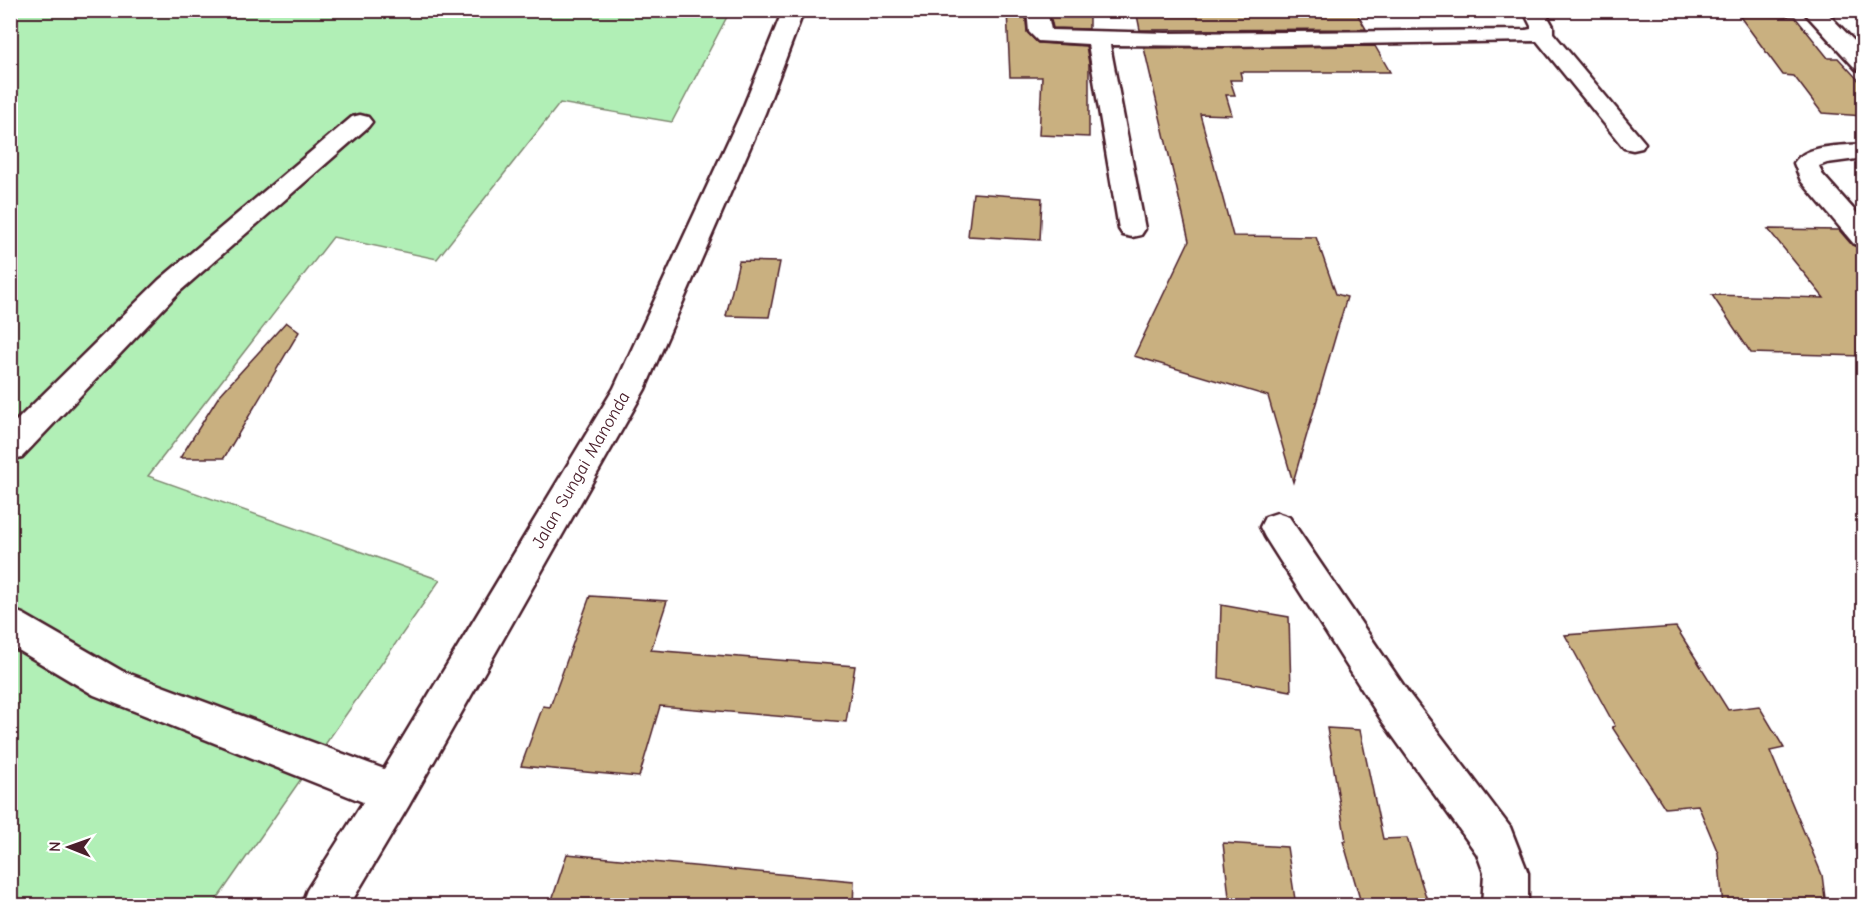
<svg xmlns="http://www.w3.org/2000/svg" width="1874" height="916" viewBox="0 0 1874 916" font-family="'Comic Neue',sans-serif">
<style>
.green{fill:#b1efb6;stroke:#7e8770;stroke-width:1.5}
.building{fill:#c9b080;stroke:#4a1f2b;stroke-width:1.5}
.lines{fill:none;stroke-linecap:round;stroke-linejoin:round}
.minor-casing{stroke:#4a1f2b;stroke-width:5}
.minor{fill:#fff;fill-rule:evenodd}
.labels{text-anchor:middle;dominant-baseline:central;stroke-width:4.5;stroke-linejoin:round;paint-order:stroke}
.street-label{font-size:18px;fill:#4a1f2b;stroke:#fff}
</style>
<rect width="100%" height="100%" fill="#fff"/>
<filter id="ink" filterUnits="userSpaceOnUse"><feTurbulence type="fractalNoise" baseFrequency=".0167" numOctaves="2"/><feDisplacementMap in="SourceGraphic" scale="12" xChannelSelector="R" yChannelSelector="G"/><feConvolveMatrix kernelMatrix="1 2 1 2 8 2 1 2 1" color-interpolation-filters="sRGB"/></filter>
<g filter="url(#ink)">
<path class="green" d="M10 11H730L672 122 560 103 437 259 333 237 148 476 440 580 213 905H11Z"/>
<path class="building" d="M1007 10H1025L1027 32 1038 43 1086 46 1089 63V137L1039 135 1042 77H1010Z
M1049 10H1089V29L1053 28Z
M1136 10H1355L1366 29 1140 30Z
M1738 14 1795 17 1828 58H1838L1863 85V116L1822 113 1794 76 1783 75Z
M1375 46 1390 72H1240L1242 80H1230L1235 95H1226L1232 115 1200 114 1233 236 1316 237 1336 294 1347 297 1293 482 1268 396 1134 356 1189 241 1144 48Z
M973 193 1042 198 1040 240 968 236Z
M1768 229 1839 230 1852 245 1863 248V356L1751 353 1712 295 1824 298Z
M739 261 780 262 769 317 726 316Z
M286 322 299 332 224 458H180L219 396Z
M590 596 667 601 651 650 855 666 846 722 660 706 639 777 521 766 543 706 550 707Z
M1221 605 1289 617 1291 691 1219 678Z
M1676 627 1728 710 1759 706 1784 748 1770 751 1822 875 1826 906H1723L1718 853 1698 805 1665 808 1612 727 1615 726 1565 635Z
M1327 728 1360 730 1383 839 1407 838 1429 906H1362L1343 841H1346Z
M1223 843 1287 847 1296 906H1230Z
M567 854 854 881 853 906H550Z"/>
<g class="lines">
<defs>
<path id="minor" d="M783 10H804L765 113 645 389 408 807 349 906H301L307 890 363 802 94 695 10 645V609L23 614 122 671 384 769 614 388 741 113Z
M1027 10H1047L1051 30 1166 33 1526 30 1531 29V26L1523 10H1544L1553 26V33L1645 143 1642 148 1633 150 1624 148 1537 41 1226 46 1110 45 1145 229 1141 235 1132 237 1123 235 1119 229 1088 44 1038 41 1029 32Z
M1802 10H1824L1864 51V71L1856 69Z
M360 115 368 117 372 122 368 127 179 292 22 457 10 460V427L159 280 352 117Z
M1864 144V158L1827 163 1819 166 1822 174 1864 221V246L1854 244 1801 181 1794 163C1806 144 1843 146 1864 144Z
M1277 513 1289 517 1410 695 1510 827 1528 873V906H1482L1484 873 1477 854 1382 721 1265 537 1260 527 1265 517Z"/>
</defs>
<use href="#minor" class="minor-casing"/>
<use href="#minor" class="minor"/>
</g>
</g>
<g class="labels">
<g class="street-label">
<text transform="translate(581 470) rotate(-60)">Jalan Sungai Manonda</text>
</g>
</g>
<rect width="1874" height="916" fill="none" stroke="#fff" stroke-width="36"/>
<rect x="18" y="18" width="1838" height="880" fill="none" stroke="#4a1f2b" stroke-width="2" filter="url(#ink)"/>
<g transform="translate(69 847) rotate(271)" stroke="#ffffff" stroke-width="4.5" paint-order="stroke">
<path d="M0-4.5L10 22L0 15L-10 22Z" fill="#4a1f2b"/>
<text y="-9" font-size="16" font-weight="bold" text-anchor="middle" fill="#4a1f2b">N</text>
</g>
</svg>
